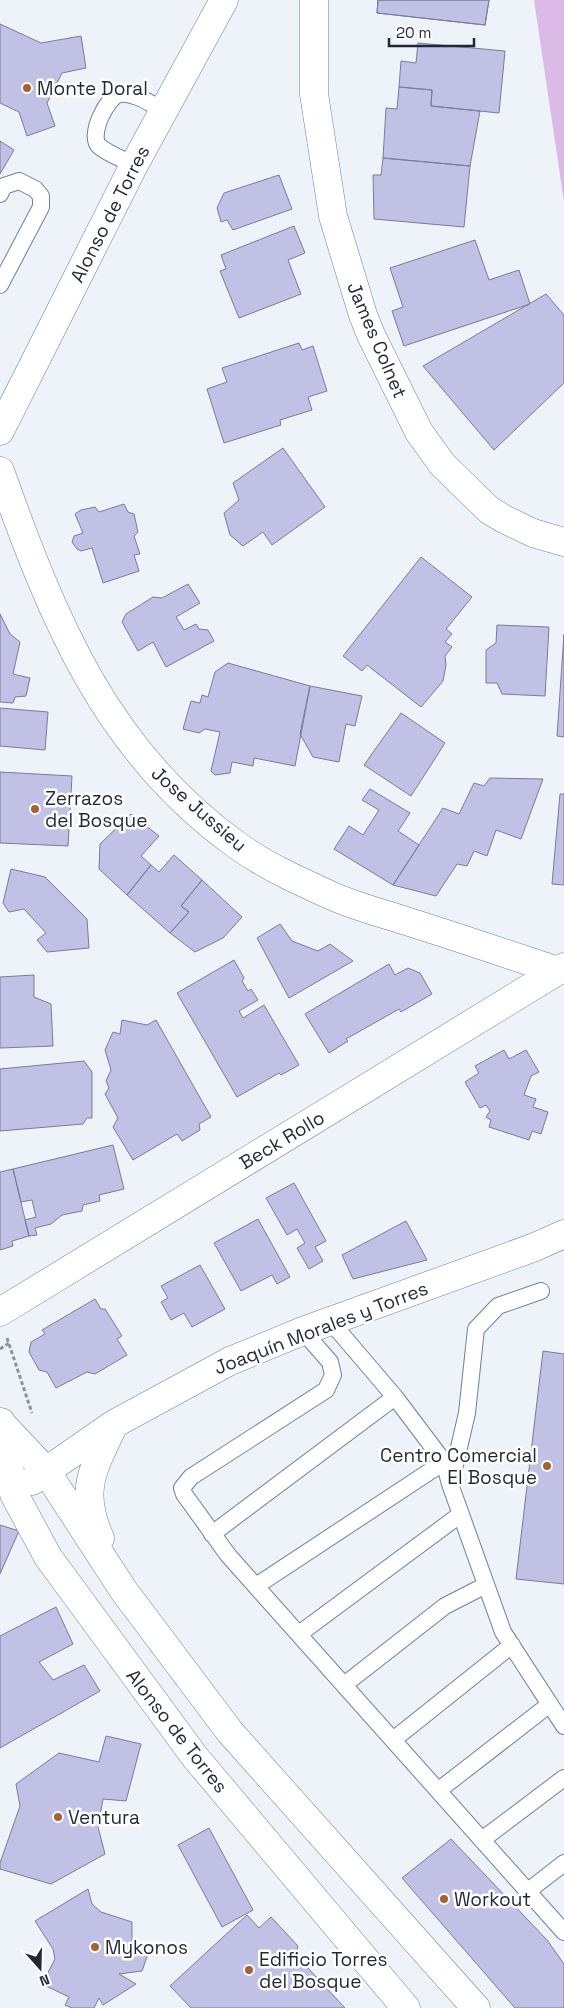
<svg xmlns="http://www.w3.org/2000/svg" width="564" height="2008" viewBox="0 0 564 2008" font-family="'Space Grotesk',sans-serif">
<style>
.green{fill:#dbbae8}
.building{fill:#c0c1e4;stroke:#7a7a9b}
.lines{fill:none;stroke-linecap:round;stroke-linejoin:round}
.lane-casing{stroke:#6a829d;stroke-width:18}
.street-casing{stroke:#6a829d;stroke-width:29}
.path{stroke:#8c939c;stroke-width:3;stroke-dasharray:4 2.5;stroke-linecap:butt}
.lane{stroke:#fff;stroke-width:16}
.street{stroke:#fff;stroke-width:28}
.poi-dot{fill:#a56232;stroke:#fff;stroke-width:2}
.labels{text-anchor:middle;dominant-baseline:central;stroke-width:5;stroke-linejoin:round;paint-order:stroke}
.poi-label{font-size:19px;fill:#1f2934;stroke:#fff;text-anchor:start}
.street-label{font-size:19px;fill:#1f2934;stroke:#fff}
</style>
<rect width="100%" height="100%" fill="#eef3f9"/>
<path class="green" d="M534 0H564V202Z"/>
<path class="building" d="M378 0H489L485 25 377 13Z
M378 0H489L485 25 377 13Z
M0 24 41 43 81 36 86 68 62 73 47 103 55 126 27 136 19 112 0 103Z
M418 43 505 51 499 113 431 106 432 90 399 87 401 61 416 63Z
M399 87 432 90 431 106 480 111 470 166 383 158 386 108 397 109Z
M0 141 14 150 0 174Z
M383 158 470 166 464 227 374 219 373 175H381Z
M279 175 292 209 233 230 227 220 221 222 217 208 224 193Z
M294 226 305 253 288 260 301 294 239 318 220 271 226 269 221 255Z
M475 240 489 280 519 270 530 304 404 346 392 311 403 307 390 268Z
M546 294 564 315V383L494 450 423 366Z
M299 343 302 350 313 346 327 391 308 397 312 410 280 420 281 425 224 443 207 389 227 382 222 368Z
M283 448 325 507 272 545 263 532 243 546 230 535 224 513 239 500 233 483Z
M124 504 128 512 134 514 138 532 134 536 140 554 134 555 139 571 103 583 92 548 81 551 77 549 72 542 74 536 83 533 75 514 81 510 95 507 99 512Z
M421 557 472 597 446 629 452 634 445 642 452 647 445 656 446 665 443 681 421 707 367 665 362 671 343 656Z
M188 584 200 603 176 617 184 630 196 624 199 629 208 630 214 641 166 667 153 642 138 651 122 622 126 614 153 597 162 598Z
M0 614 10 634 20 642 13 674 30 678 26 696 15 697 13 703 0 702Z
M497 625 549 627 545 696 502 694 497 683H486V650L496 643Z
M564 634V737L557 736Z
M228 663 310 686 295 766 254 758 253 766 232 762 230 773 215 775 211 771 220 732 205 729 199 733 183 729 191 701 200 703 202 695 208 697 215 672Z
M310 686 362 696 355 726 346 724 339 762 313 757 300 734Z
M0 708 48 712 45 750 0 746Z
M401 713 445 743 411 796 364 765Z
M0 772 72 776 68 846 0 843Z
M490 778 543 779 521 839 496 830 487 856 474 851 467 866 457 864 436 896 393 885 443 808 459 814 474 783 484 786Z
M370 789 410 813 398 831 419 845 393 885 334 849 349 826 363 835 379 810 362 800Z
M560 794H564V885L552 884Z
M131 814 159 836 141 856 151 865 127 895 99 869 100 844Z
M174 855 202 880 181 906 189 912 170 933 127 895 151 865 159 872Z
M11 869 45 877 87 919 89 948 47 952 37 940 46 933 24 909 9 912 3 903Z
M202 880 242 917 223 938 195 952 170 933 189 912 181 906Z
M280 924 292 941 318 951 330 944 353 961 289 998 257 938Z
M234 960 244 978 242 981 248 991 251 989 258 1000 239 1011 243 1018 264 1005 299 1065 281 1075 279 1073 237 1097 177 993Z
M389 964 395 975 408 968 420 973 432 994 401 1012 399 1009 346 1039 348 1041 329 1053 305 1014Z
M34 975V997L51 1004 53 1046 0 1048V977Z
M122 1020 147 1025 156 1020 211 1117 199 1124 200 1130 182 1141 177 1134 133 1160 113 1127 118 1118 105 1094 109 1088 106 1081 111 1070 105 1050 113 1032 120 1034Z
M504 1050 509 1059 526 1050 539 1072 531 1076 524 1095 536 1099 533 1107 548 1112 541 1134 532 1131 529 1140 489 1127 491 1120 486 1117 490 1111 486 1105 480 1108 465 1082 479 1073 475 1066Z
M84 1061 92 1072V1118H87L83 1124 0 1131V1069Z
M113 1145 124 1189 99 1195 100 1201 83 1205 82 1211 62 1215 51 1224 35 1228 37 1235 29 1236 25 1220 36 1217 32 1200 21 1202 13 1169Z
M13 1169 29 1236 12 1241 13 1246 0 1250V1172Z
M294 1183 326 1241 315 1247 323 1261 309 1269 297 1248 305 1243 297 1229 287 1235 266 1198Z
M258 1219 290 1277 277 1284 272 1275 241 1291 214 1243Z
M406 1221 427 1260 353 1279 342 1255Z
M200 1265 225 1309 192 1327 184 1313 171 1320 161 1302 168 1298 161 1286Z
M95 1299 101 1309H105L122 1336 117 1339 127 1355 95 1374 87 1372 56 1388 47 1372 39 1370 29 1352 31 1342 45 1334 42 1330Z
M543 1351 564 1354V1584L516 1579Z
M0 1525 19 1531 0 1574Z
M56 1607 73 1644 39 1662 53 1680 84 1665 100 1691 0 1748V1636Z
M106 1736 141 1744 126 1801 103 1799 98 1827 105 1854 51 1884 0 1869V1863L20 1806 16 1784 59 1753 99 1762Z
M209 1828 253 1910 222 1927 178 1845Z
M451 1839 547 1940 564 1964V2008H515L402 1878Z
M88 1889 92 1904 101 1912 132 1922V1945L149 1951 142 1971 119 1974 136 1984 103 2005 99 1998 94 2008H72L65 2005 69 1997 42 1984 55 1959 53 1949 35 1921Z
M247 1915 259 1928 271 1917 298 1946 296 1955 345 2008H191L170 1986Z"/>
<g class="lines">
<defs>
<path id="lane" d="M134 165C123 159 108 154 99 146 88 136 107 96 120 94 134 92 151 104 163 110
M0 194 4 186 19 181 35 189 41 196V207L0 285
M331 1322 395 1397 444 1462 450 1484 503 1632 564 1726
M303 1331 330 1362 333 1375 326 1390 191 1477 182 1488 184 1494 228 1555 564 1932
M451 1482 467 1413 476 1329 498 1306 541 1291
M212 1534 395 1397
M256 1586 444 1462
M299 1634 461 1514
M344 1685 445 1606 486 1585
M393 1740 512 1645
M439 1790 550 1704
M483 1839 564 1778
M528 1891 564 1863"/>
<path id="street" d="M314 0V94L333 216 363 315 371 335 419 432 442 464 489 510 504 519 533 533 564 542
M0 431 134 165 224 0
M0 471C53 619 105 751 238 846 266 866 299 881 330 895 354 906 381 913 406 921 457 937 507 954 558 971
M0 1312 564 967
M1 1422 14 1494 48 1557 195 1757 406 2008
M1 1423 46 1471 124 1591 230 1732 476 2008
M32 1481 114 1424 230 1361 303 1331 535 1247 564 1234
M100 1538C78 1489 94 1468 114 1424"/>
</defs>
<use href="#lane" class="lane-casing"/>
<use href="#street" class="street-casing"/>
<path class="path" d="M7 1338 32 1413
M0 1349 9 1343"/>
<use href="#lane" class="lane"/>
<use href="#street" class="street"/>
</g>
<g class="poi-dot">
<circle cx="27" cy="88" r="5"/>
<circle cx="35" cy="809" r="5"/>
<circle cx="547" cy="1466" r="5"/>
<circle cx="58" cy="1817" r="5"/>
<circle cx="444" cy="1899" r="5"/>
<circle cx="95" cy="1947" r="5"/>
<circle cx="249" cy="1970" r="5"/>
</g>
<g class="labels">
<g class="poi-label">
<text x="37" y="88">Monte Doral</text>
<text x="45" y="798">Zerrazos<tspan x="45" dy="22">del Bosque</tspan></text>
<text x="537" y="1455" text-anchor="end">Centro Comercial<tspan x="537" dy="22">El Bosque</tspan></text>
<text x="68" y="1817">Ventura</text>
<text x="454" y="1899">Workout</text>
<text x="105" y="1947">Mykonos</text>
<text x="259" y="1959">Edificio Torres<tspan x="259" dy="22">del Bosque</tspan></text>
</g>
<g class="street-label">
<text transform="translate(110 214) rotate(-63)">Alonso de Torres</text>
<text transform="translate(377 340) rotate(67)">James Colnet</text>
<text transform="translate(199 809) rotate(41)">Jose Jussieu</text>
<text transform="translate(282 1140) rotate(-31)">Beck Rollo</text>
<text transform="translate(321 1328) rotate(-21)">Joaquín Morales y Torres</text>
<text transform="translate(177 1731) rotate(52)">Alonso de Torres</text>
</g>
</g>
<g transform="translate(40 1968) rotate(160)" stroke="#ffffff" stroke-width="4" paint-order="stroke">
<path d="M0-4L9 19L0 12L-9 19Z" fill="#1f2934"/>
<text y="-8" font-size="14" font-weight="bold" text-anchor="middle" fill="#1f2934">N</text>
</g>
<path d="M389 38v8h85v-8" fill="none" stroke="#1f2934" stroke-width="2.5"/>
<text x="396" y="38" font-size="15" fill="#1f2934" stroke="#ffffff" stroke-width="4" paint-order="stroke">20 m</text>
</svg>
